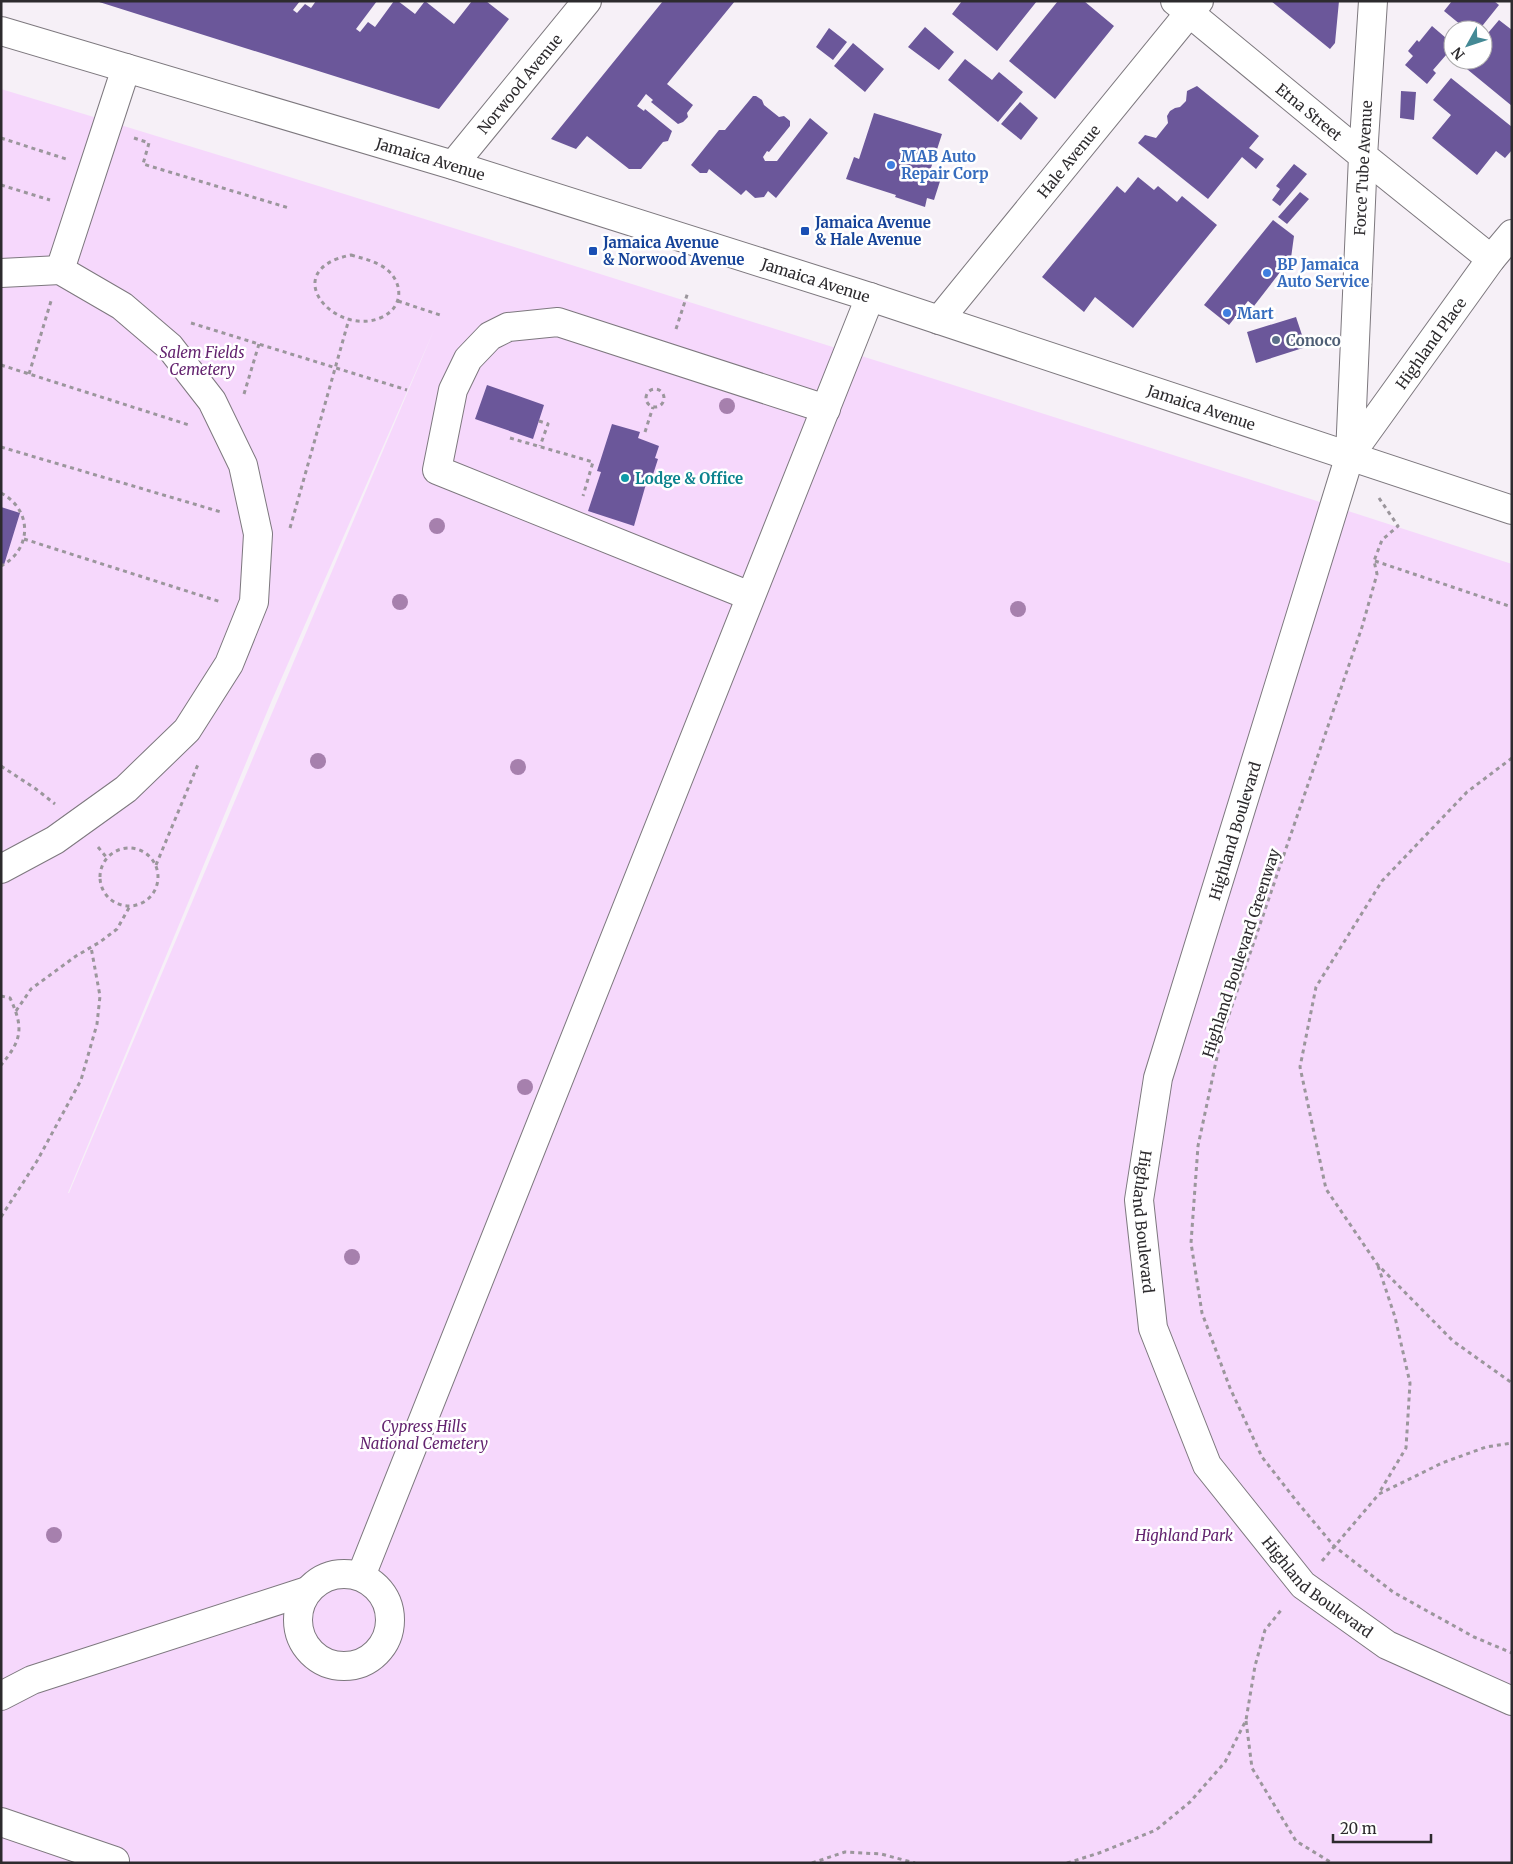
<svg xmlns="http://www.w3.org/2000/svg" width="1513" height="1864" viewBox="0 0 1513 1864" font-family="Merriweather,serif">
<style>
.green{fill:#f6d8fc;fill-rule:evenodd}
.building{fill:#6b579a}
.lines{fill:none;stroke-linecap:round;stroke-linejoin:round}
.minor-casing{stroke:#7d787e;stroke-width:30}
.major-casing{stroke:#7d787e;stroke-width:30}
.path{stroke:#9b969c;stroke-width:3;stroke-dasharray:4 4;stroke-linecap:butt}
.minor{stroke:#fff;stroke-width:28}
.major{stroke:#fff;stroke-width:28}
.tree{fill:#a680ad}
.shop-dot{fill:#3f7fe0;stroke:#fff;stroke-width:2}
.transit-dot{fill:#1a4fb4;stroke:#fff;stroke-width:2}
.service-dot{fill:#5c6f8a;stroke:#fff;stroke-width:2}
.culture-dot{fill:#0f9aa8;stroke:#fff;stroke-width:2}
.labels{text-anchor:middle;dominant-baseline:central;stroke-width:5;stroke-linejoin:round;paint-order:stroke}
.street-label{font-size:15px;fill:#2d2b2e;stroke:#fff}
.shop-label{font-size:15px;font-weight:bold;fill:#366cbe;stroke:#fff;text-anchor:start}
.transit-label{font-size:15px;font-weight:bold;fill:#164399;stroke:#fff;text-anchor:start}
.service-label{font-size:15px;font-weight:bold;fill:#4e5e75;stroke:#fff;text-anchor:start}
.park-label{font-size:15px;font-style:italic;fill:#642470;stroke:#fff}
.culture-label{font-size:15px;font-weight:bold;fill:#0d838f;stroke:#fff;text-anchor:start}
</style>
<rect width="100%" height="100%" fill="#f6f0f7"/>
<path class="green" d="M1 89C225 156 448 226 670 296 951 384 1232 473 1512 564V1863H1ZM434 330 69 1193H68L272 700Z"/>
<path class="building" d="M96 1H300L293 10 297 13 305 4 311 8 316 1H377L356 29 360 32 368 22 375 27 394 1H398L415 14 425 1 454 24 472 1H486L509 19 439 109Z
M663 1H735L667 84 693 105 687 113 688 117 683 122 678 124 651 102 653 100 646 94 637 106 644 111 645 109 672 131 668 141 663 142 641 169H629L587 136 576 149 551 139Z
M962 1H1037L997 51 952 14Z
M1058 1H1084L1114 26 1055 99 1009 61Z
M1271 1H1339L1335 43 1330 49Z
M1452 1H1494L1499 5 1479 30H1467L1444 11Z
M1499 20 1512 30V106L1462 65 1466 60H1483V39Z
M1432 26 1453 44V47L1433 70 1436 73 1427 84 1405 65 1413 56 1408 51 1417 40 1419 42Z
M925 27 954 52 939 70 908 47Z
M829 28 847 42 833 60 816 47Z
M853 43 884 69 865 92 834 66Z
M965 59 992 80 999 72 1023 92 998 122 948 80Z
M1451 78 1512 127V150L1505 158 1496 151 1477 175 1432 138 1451 115 1433 100Z
M1197 86 1259 136 1249 148 1264 159 1256 169 1242 157 1208 199 1138 143 1145 135 1156 138 1168 123 1167 116 1170 111 1175 108 1180 107 1186 101 1187 91Z
M1401 91 1416 92 1414 120 1400 118Z
M753 96H756L762 100 764 105 779 117 784 116 790 121V126L769 152 767 151 763 157 765 161H777L810 118 828 133 776 198 768 191 764 197 755 198 746 190 741 195 709 169 707 173H700L691 165 719 130H725Z
M1020 102 1038 118 1021 140 1001 124Z
M874 113 942 134 930 171 942 175 934 200 927 198 925 207 895 197 896 195 846 179 854 157 859 159Z
M1294 164 1307 174 1280 206 1272 200 1280 189 1276 186Z
M1138 177 1154 190 1158 186 1177 202 1182 196 1217 225 1133 328 1095 297 1084 312 1042 277 1117 186 1125 193Z
M1300 192 1309 199 1287 224 1278 217Z
M1273 220 1294 236 1291 258 1254 306 1248 301 1229 325 1204 305Z
M1296 317 1306 347 1256 363 1247 332Z
M487 385 544 405 533 439 475 419Z
M612 424 640 432 638 438 659 446 655 458 658 459 650 484H646L634 526 588 511 601 472 597 471Z
M1 507 20 513 4 565 1 564Z"/>
<g class="lines">
<defs>
<g id="minor">
<path d="M1373 1 1363 156 1491 259"/>
<path id="s1" d="M453 165 587 1"/>
<path d="M60 270 126 68"/>
<path d="M1 273 60 270 122 306 170 347 212 401 243 465 258 534 254 602 229 664 187 730 126 789 55 840 1 869"/>
<path id="s2" d="M939 320 1199 1"/>
<path d="M750 596 437 470 453 390 468 359 490 336 508 327 558 322 826 409"/>
<circle cx="344" cy="1620" r="46"/>
<path d="M361 1576 870 297"/>
<path d="M1 1696 32 1680 307 1591"/>
<path d="M1 1822 115 1861"/>
</g>
<g id="major">
<path id="s3" d="M1175 1 1363 156 1350 455 1158 1078 1139 1200 1153 1328 1207 1465 1303 1585 1387 1645 1512 1701"/>
<path id="s4" d="M1 31 453 165 870 297 1512 510"/>
<path id="s5" d="M1350 455 1491 259 1512 234"/>
</g>
</defs>
<use href="#minor" class="minor-casing"/>
<use href="#major" class="major-casing"/>
<path class="path" d="M1 138 66 159
M134 138 149 143 143 164 289 208
M1 185 50 200
M351 255C361 258 371 260 380 265 403 277 407 307 380 318 334 337 276 270 351 255Z
M398 301 440 315
M191 323 407 390
M676 329 688 292
M1 365 189 425
M29 374 51 301
M646 398a9 9 0 1 1 18 0a9 9 0 1 1-18 0Z
M244 394 259 344
M539 421 548 424 540 446
M645 432 653 407
M510 438 593 462 583 496
M1 447 221 512
M1 493C33 510 32 550 1 566
M1379 498 1398 526 1382 540 1374 561 1377 574 1362 627 1221 1038 1198 1146 1191 1243 1202 1313 1230 1388 1262 1457 1298 1503 1334 1546 1393 1592 1474 1637 1512 1653
M290 528 349 319
M24 539 221 602
M1375 561 1512 607
M1512 758 1467 792 1382 881 1316 987 1300 1067 1326 1189 1377 1264 1453 1341 1512 1383
M1 766 36 789 55 804
M98 847 107 858
M100 877a29 29 0 1 1 58 0a29 29 0 1 1-58 0Z
M156 865 199 762
M1 996 10 998C24 1028 22 1040 1 1065
M16 1011 31 989 76 956 100 942 117 929 130 906
M1 1217 37 1161 81 1080 97 1024 100 996 91 947
M1378 1266 1395 1317 1410 1383 1406 1448 1379 1493
M1322 1561 1379 1494 1442 1463 1486 1447 1512 1443
M1246 1721 1252 1768 1296 1841 1332 1863
M812 1863 845 1852 881 1854 915 1863
M1067 1863 1099 1853 1156 1830 1190 1802 1225 1762 1246 1720 1255 1666 1265 1630 1282 1609"/>
<use href="#minor" class="minor"/>
<use href="#major" class="major"/>
</g>
<g class="tree">
<circle cx="727" cy="406" r="8"/>
<circle cx="437" cy="526" r="8"/>
<circle cx="400" cy="602" r="8"/>
<circle cx="1018" cy="609" r="8"/>
<circle cx="318" cy="761" r="8"/>
<circle cx="518" cy="767" r="8"/>
<circle cx="525" cy="1087" r="8"/>
<circle cx="352" cy="1257" r="8"/>
<circle cx="54" cy="1535" r="8"/>
</g>
<g class="shop-dot">
<circle cx="891" cy="165" r="5"/>
<circle cx="1267" cy="273" r="5"/>
<circle cx="1227" cy="313" r="5"/>
</g>
<g class="transit-dot">
<rect x="800" y="226" width="10" height="10" rx="2.5"/>
<rect x="588" y="246" width="10" height="10" rx="2.5"/>
</g>
<circle class="service-dot" cx="1276" cy="340" r="5"/>
<circle class="culture-dot" cx="625" cy="478" r="5"/>
<g class="labels">
<g class="street-label">
<text stroke="none"><textPath href="#s1" startOffset="105">Norwood Avenue</textPath></text>
<text stroke="none"><textPath href="#s3" startOffset="174">Etna Street</textPath></text>
<text stroke="none"><textPath href="#s4" startOffset="448">Jamaica Avenue</textPath></text>
<text stroke="none"><textPath href="#s2" startOffset="205">Hale Avenue</textPath></text>
<text transform="translate(1363 168) rotate(-87)">Force Tube Avenue</text>
<text stroke="none"><textPath href="#s4" startOffset="852">Jamaica Avenue</textPath></text>
<text stroke="none"><textPath href="#s5" startOffset="138">Highland Place</textPath></text>
<text stroke="none"><textPath href="#s4" startOffset="1258">Jamaica Avenue</textPath></text>
<text transform="translate(1235 831) rotate(-73)">Highland Boulevard</text>
<text transform="translate(1241 953) rotate(-72)">Highland Boulevard Greenway</text>
<text stroke="none"><textPath href="#s3" startOffset="1340">Highland Boulevard</textPath></text>
<text stroke="none"><textPath href="#s3" startOffset="1760">Highland Boulevard</textPath></text>
</g>
<g class="shop-label">
<text x="901" y="156">MAB Auto<tspan x="901" dy="17">Repair Corp</tspan></text>
<text x="1277" y="264">BP Jamaica<tspan x="1277" dy="17">Auto Service</tspan></text>
<text x="1237" y="313">Mart</text>
</g>
<g class="transit-label">
<text x="815" y="222">Jamaica Avenue<tspan x="815" dy="17">&amp; Hale Avenue</tspan></text>
<text x="603" y="242">Jamaica Avenue<tspan x="603" dy="17">&amp; Norwood Avenue</tspan></text>
</g>
<g class="service-label">
<text x="1286" y="340">Conoco</text>
</g>
<g class="park-label">
<text x="202" y="352">Salem Fields<tspan x="202" dy="17">Cemetery</tspan></text>
<text x="424" y="1426">Cypress Hills<tspan x="424" dy="17">National Cemetery</tspan></text>
<text x="1184" y="1535">Highland Park</text>
</g>
<g class="culture-label">
<text x="635" y="478">Lodge &amp; Office</text>
</g>
</g>
<rect width="1513" height="1864" fill="none" stroke="#2d2b2e" stroke-width="5"/>
<g transform="translate(1468 45) rotate(230)"><circle r="24" fill="#ffffff" stroke="#abaaab"/>
<path d="M0-4L9 19L0 12L-9 19Z" fill="#448995"/>
<text y="-8" font-size="14" font-weight="bold" text-anchor="middle" fill="#2d2b2e">N</text>
</g>
<path d="M1333 1834v8h98v-8" fill="none" stroke="#2d2b2e" stroke-width="2.5"/>
<text x="1340" y="1834" font-size="15" fill="#2d2b2e" stroke="#ffffff" stroke-width="4" paint-order="stroke">20 m</text>
</svg>
